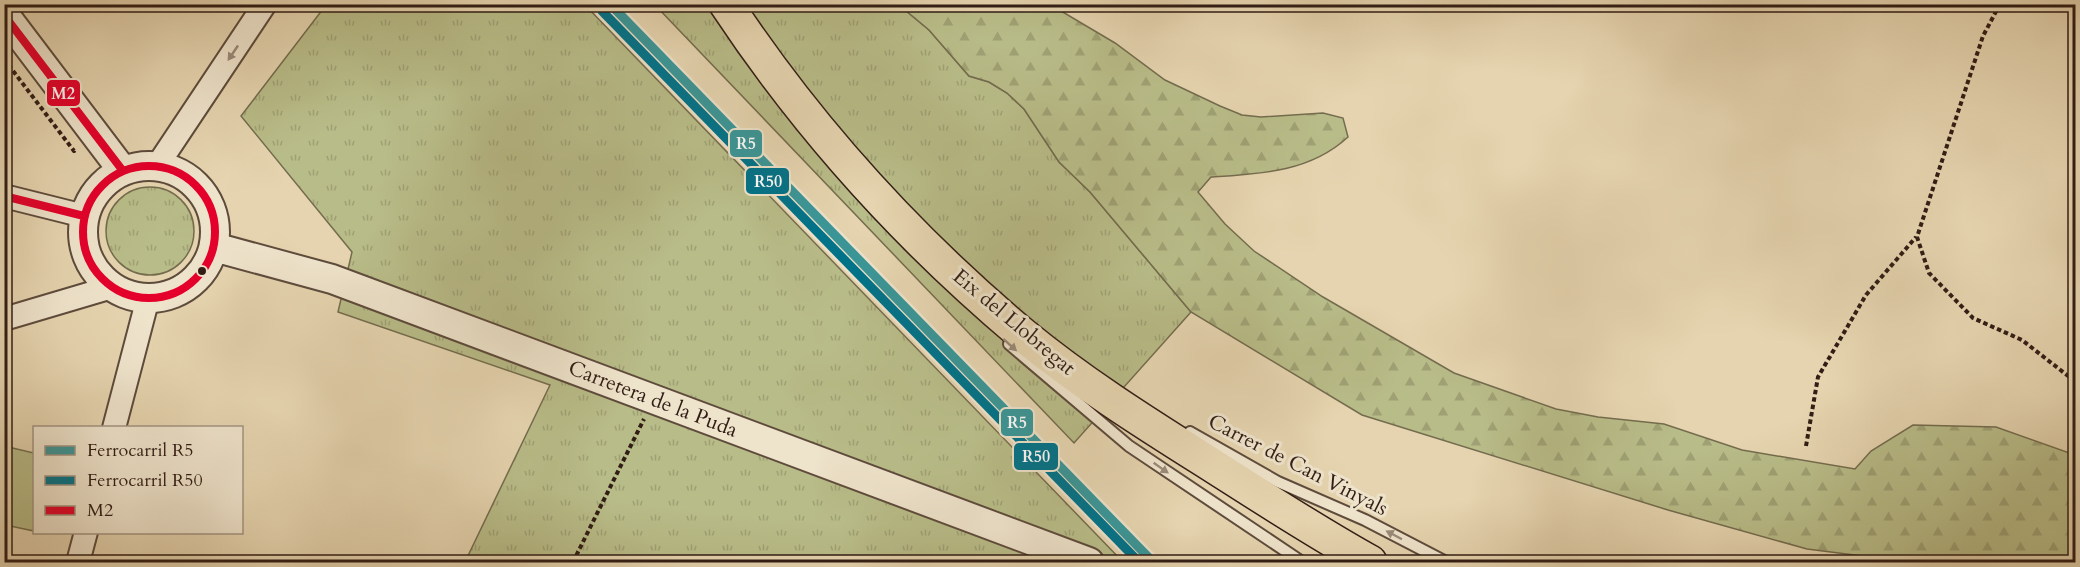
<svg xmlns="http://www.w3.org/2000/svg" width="2080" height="567" viewBox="0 0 2080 567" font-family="Cardo,serif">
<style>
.grass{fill:url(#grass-tufts);stroke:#746c4e;stroke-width:1.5}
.forest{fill:url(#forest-firs);stroke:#746c4e;stroke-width:1.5}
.park{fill:#b8bc88;stroke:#746c4e;stroke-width:1.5}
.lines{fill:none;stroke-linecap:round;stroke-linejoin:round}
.service-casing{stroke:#5e4b3c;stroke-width:14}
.minor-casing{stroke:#5e4b3c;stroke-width:26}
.tertiary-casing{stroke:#5e4b3c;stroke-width:32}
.primary-casing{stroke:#311d15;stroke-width:36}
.path{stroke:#311d15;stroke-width:4;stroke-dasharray:4.5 3;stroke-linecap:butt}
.service{stroke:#eee3cb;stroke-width:10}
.minor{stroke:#eee3cb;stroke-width:22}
.tertiary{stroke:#eee3cb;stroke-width:28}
.primary{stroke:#e5d4af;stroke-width:33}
.bus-1-casing{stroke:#eee3cb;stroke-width:12}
.bus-1{stroke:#e4002b;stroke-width:8}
.rail-1-casing{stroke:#eee3cb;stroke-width:14}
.rail-2-casing{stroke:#eee3cb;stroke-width:14}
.rail-1{stroke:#3a9698;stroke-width:9}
.rail-2{stroke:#00738a;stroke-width:9}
.oneway{fill:#998a79}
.bus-dot{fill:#311d15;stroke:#eee3cb;stroke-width:2}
.labels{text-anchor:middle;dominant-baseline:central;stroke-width:6;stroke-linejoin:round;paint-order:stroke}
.street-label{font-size:21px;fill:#311d15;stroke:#eee3cb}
.line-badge{stroke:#eee3cb;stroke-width:2}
.badge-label{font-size:16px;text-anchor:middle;font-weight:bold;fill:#fff}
</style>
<defs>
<pattern id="grass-tufts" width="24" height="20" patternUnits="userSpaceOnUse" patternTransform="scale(1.5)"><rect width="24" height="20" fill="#b8bc88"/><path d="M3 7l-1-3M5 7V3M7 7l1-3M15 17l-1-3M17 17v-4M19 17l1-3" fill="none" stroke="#9fa174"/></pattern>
<pattern id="forest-firs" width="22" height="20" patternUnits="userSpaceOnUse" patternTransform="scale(1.5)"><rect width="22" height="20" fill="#b8bc88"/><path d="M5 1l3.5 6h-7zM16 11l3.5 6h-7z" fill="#9fa174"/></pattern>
</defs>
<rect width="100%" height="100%" fill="#e5d4af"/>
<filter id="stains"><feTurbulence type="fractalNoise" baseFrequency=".00333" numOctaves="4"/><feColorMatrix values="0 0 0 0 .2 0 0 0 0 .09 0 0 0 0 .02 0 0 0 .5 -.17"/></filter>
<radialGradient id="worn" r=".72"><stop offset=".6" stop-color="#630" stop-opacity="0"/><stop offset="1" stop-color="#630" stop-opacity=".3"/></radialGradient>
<path class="grass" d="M326 5H585L1123 562H465L550 385 338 312 352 252 241 116Z
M655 5H899L929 30 969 76 989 82 1007 93 1024 109 1059 162 1090 192 1191 312 1074 443Z
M106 231a44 44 0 1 1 88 0a44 44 0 1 1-88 0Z"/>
<path class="forest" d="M899 5H1051L1115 43 1165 80 1220 106 1242 115 1261 117 1323 113 1343 118 1348 137C1310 172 1261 174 1211 177L1198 192 1225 224 1254 251 1323 297 1454 373 1556 409 1598 417 1664 424 1742 450 1855 469 1871 451 1913 425 1996 427 2075 455V562H1910L1807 549 1668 510 1362 415 1191 312 1090 192 1059 162 1024 109 1007 93 989 82 969 76 929 30Z"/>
<path class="park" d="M4 446 34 453V531L5 525Z"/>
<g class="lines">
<defs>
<path id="service" d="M1009 344 1129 446 1302 562
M1190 432 1278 482 1365 520 1446 562"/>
<path id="minor" d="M157 166 265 4
M4 196 84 216
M4 319 112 287
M114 428 148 298
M78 562 86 532"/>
<path id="tertiary" d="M4 14 123 171
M83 232a66 66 0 1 1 132 0a66 66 0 1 1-132 0Z
M214 247 332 279 1089 562"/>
<path id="primary" d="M726 4C808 128 909 239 1022 334 1079 381 1142 421 1204 460 1259 495 1314 531 1370 562"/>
</defs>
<use href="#service" class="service-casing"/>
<use href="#minor" class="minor-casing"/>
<use href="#tertiary" class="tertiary-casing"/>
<use href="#primary" class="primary-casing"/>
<path class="path" d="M2000 4 1983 36 1917 237 1929 273 1973 318 2022 340 2072 379
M4 59 74 151 77 149
M1806 446 1818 377 1866 295 1916 237
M573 562 644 419"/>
<use href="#service" class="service"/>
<use href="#minor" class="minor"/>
<use href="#tertiary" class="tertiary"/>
<use href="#primary" class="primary"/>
<defs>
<path id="bus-1" d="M4 15 123 171
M83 232a66 66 0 1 1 132 0a66 66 0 1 1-132 0Z
M4 196 84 216"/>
</defs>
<use href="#bus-1" class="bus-1-casing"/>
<use href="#bus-1" class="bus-1"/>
<defs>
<path id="rail-1" d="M610 4 1153 562"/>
<path id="rail-2" d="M602 11 1139 562"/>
</defs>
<use href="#rail-1" class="rail-1-casing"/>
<use href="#rail-2" class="rail-2-casing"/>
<use href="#rail-1" class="rail-1"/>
<use href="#rail-2" class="rail-2"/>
</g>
<defs><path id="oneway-solid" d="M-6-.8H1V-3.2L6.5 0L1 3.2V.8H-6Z" transform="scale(1.5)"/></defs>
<g class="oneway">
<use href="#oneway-solid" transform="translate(233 53) rotate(124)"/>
<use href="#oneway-solid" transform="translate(1010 345) rotate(42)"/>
<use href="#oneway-solid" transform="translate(1161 468) rotate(35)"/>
<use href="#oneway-solid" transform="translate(1394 535) rotate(-152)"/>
</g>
<circle class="bus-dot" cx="202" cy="271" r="5"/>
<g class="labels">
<g class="street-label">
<text transform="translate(1014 322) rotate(40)">Eix del Llobregat</text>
<text transform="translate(653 399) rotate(21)">Carretera de la Puda</text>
<text transform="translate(1298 465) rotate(27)">Carrer de Can Vinyals</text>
</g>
</g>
<g class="line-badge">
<rect x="46" y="79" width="35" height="28" rx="6" fill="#e4002b"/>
<rect x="729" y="129" width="34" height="29" rx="6" fill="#3a9698"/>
<rect x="745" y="167" width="45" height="28" rx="6" fill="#00738a"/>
<rect x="1000" y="408" width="34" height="29" rx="6" fill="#3a9698"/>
<rect x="1013" y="442" width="46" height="29" rx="6" fill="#00738a"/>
</g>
<g class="badge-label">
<text x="63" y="99">M2</text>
<text x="746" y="149">R5</text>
<text x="768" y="187">R50</text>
<text x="1017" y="428">R5</text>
<text x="1036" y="462">R50</text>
</g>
<rect width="2080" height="567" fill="none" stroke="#e5d4af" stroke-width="24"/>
<rect x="6" y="6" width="2068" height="555" fill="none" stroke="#311d15" stroke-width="3"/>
<rect x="12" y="12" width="2056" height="543" fill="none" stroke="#311d15" stroke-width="1.5"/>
<rect x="33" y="426" width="210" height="108" fill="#eee3cb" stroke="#a29482" stroke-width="1.5"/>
<rect x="45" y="446" width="30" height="9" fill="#3a9698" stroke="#a29482" stroke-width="1.5"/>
<text x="87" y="456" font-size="18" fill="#311d15">Ferrocarril R5</text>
<rect x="45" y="476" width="30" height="9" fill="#00738a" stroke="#a29482" stroke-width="1.5"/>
<text x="87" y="486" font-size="18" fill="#311d15">Ferrocarril R50</text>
<rect x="45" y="506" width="30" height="9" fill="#e4002b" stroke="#a29482" stroke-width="1.5"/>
<text x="87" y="516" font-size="18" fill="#311d15">M2</text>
<rect width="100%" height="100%" filter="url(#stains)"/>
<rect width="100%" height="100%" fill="url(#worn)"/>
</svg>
